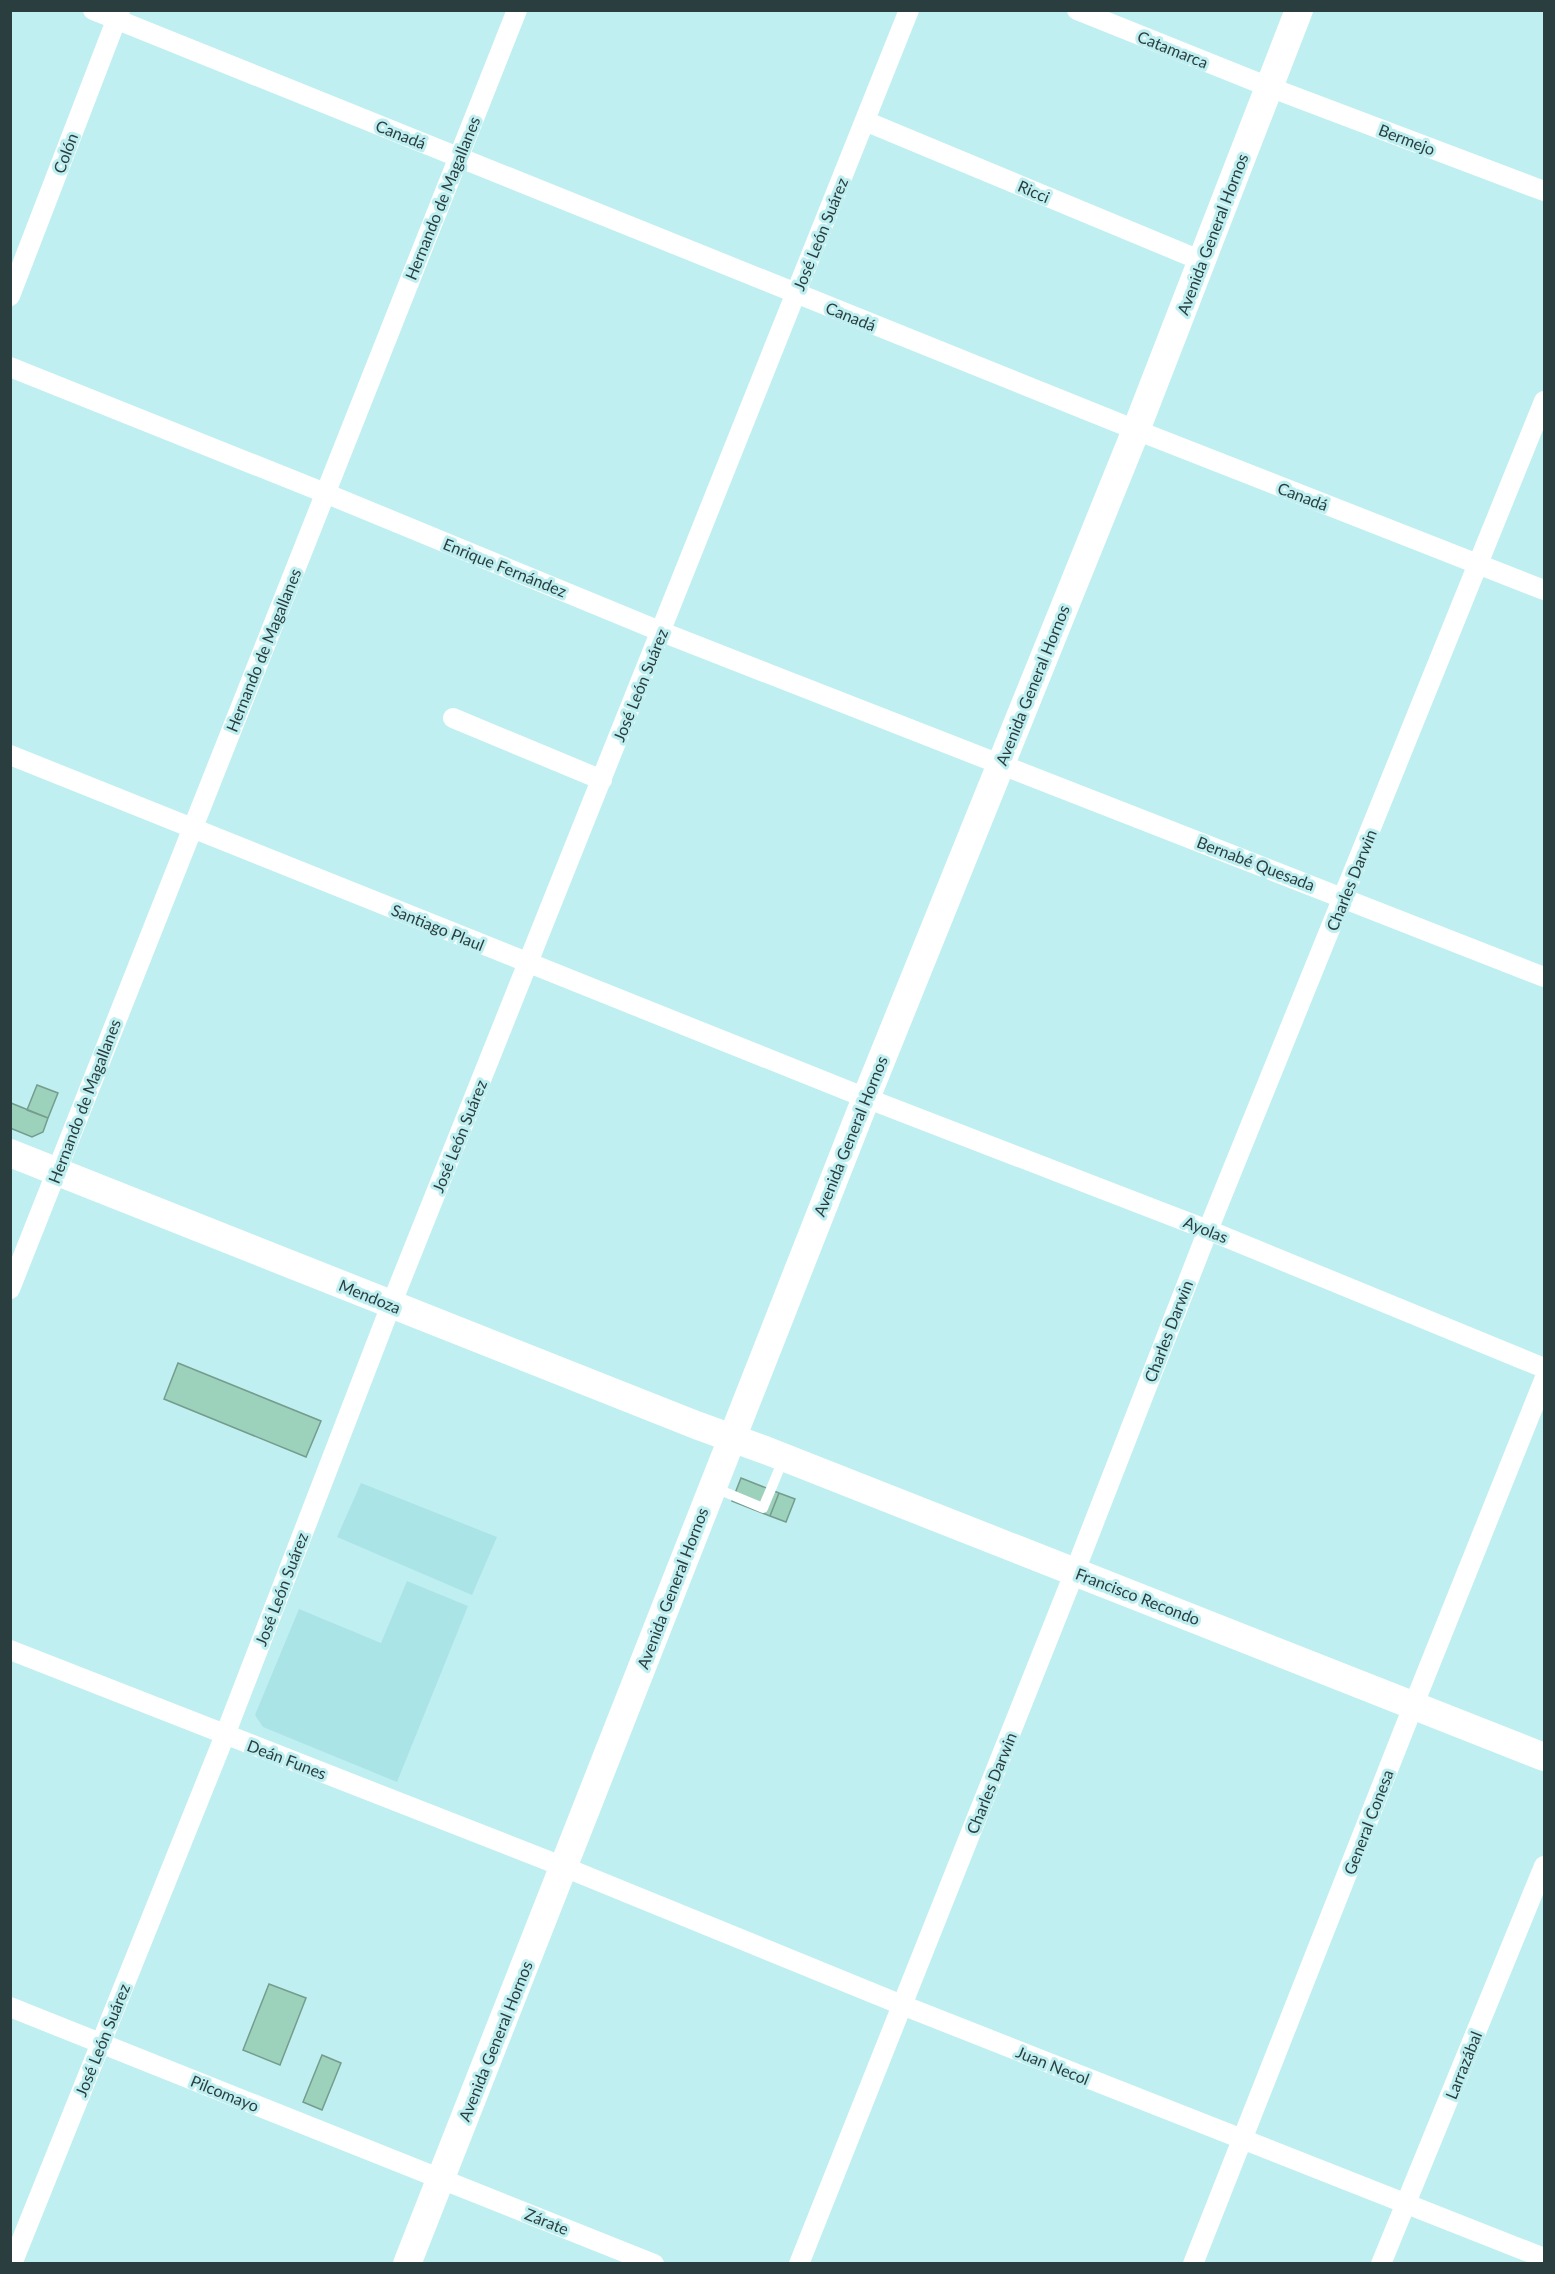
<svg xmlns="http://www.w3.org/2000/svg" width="1555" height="2274" viewBox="0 0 1555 2274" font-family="Lato,sans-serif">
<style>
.built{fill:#aae4e7}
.building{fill:#9cd1bc;stroke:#759c8d;stroke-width:1.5}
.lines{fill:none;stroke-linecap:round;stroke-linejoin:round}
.lane{stroke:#fff;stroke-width:10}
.street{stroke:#fff;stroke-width:20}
.secondary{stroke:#fff;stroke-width:28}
.labels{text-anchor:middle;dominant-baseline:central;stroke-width:6;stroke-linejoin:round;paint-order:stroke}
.street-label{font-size:16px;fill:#2b3e3f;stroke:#bfeff1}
</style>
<rect width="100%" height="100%" fill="#bfeff1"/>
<path class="built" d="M361 1483 497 1537 472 1595 337 1537Z
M407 1581 468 1606 397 1782 263 1727 255 1715 299 1609 381 1643Z"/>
<path class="building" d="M37 1085 58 1093 48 1118 27 1110Z
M11 1103 48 1118 43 1132 32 1137 10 1128Z
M178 1363 321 1421 306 1457 164 1399Z
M741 1478 779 1493 770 1516 732 1501Z
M779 1493 795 1499 786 1522 770 1516Z
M269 1984 306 1998 280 2065 243 2050Z
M322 2055 341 2063 322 2110 303 2102Z"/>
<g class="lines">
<path class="lane" d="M715 1488 763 1508 783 1460"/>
<path class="street" d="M93 10 1136 430 1544 590
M1077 10 1269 87 1544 191
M865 121 1202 261
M10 296 120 10
M10 367 325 493 662 632 1544 977
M453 718 602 780
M10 755 866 1098 1208 1230 1544 1368
M10 1289 517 10
M10 1650 564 1867 902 2005 1544 2258
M10 2007 654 2264
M12 2264 225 1735 391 1305 909 10
M799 2264 1075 1571 1208 1230 1544 401
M1193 2264 1414 1704 1544 1380
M1381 2264 1544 1866"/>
<path class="secondary" d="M10 1153 696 1425 765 1450 1544 1757
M407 2264 866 1098 1136 430 1299 10"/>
</g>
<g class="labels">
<g class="street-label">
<text transform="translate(1173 49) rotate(22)">Catamarca</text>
<text transform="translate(401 134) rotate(22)">Canadá</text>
<text transform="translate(1407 139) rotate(21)">Bermejo</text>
<text transform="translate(65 153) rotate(-69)">Colón</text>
<text transform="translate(1034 191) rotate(23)">Ricci</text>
<text transform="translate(442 198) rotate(-68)">Hernando de Magallanes</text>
<text transform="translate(820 234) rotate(-68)">José León Suárez</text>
<text transform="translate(1212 234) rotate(-69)">Avenida General Hornos</text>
<text transform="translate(851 316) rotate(22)">Canadá</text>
<text transform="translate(1303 496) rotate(21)">Canadá</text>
<text transform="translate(505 567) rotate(22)">Enrique Fernández</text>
<text transform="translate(263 650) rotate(-68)">Hernando de Magallanes</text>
<text transform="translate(640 685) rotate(-68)">José León Suárez</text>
<text transform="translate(1032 685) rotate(-68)">Avenida General Hornos</text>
<text transform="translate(1256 863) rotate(21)">Bernabé Quesada</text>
<text transform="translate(1351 880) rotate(-68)">Charles Darwin</text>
<text transform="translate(438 927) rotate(22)">Santiago Plaul</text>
<text transform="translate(84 1101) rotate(-69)">Hernando de Magallanes</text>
<text transform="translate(459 1136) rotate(-68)">José León Suárez</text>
<text transform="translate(850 1136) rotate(-68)">Avenida General Hornos</text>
<text transform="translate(1206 1229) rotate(22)">Ayolas</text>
<text transform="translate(370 1296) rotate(22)">Mendoza</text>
<text transform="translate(1168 1331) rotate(-69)">Charles Darwin</text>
<text transform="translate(672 1588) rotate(-69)">Avenida General Hornos</text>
<text transform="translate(281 1589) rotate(-69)">José León Suárez</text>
<text transform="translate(1138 1596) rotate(21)">Francisco Recondo</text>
<text transform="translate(287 1759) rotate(21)">Deán Funes</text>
<text transform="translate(991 1783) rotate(-68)">Charles Darwin</text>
<text transform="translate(1368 1822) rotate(-69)">General Conesa</text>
<text transform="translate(102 2040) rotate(-68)">José León Suárez</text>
<text transform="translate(495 2041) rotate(-68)">Avenida General Hornos</text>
<text transform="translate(1053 2065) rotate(22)">Juan Necol</text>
<text transform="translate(1463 2065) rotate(-68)">Larrazábal</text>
<text transform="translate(225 2093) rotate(22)">Pilcomayo</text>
<text transform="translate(547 2221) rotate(22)">Zárate</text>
</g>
</g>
<rect width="1555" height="2274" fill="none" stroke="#2b3e3f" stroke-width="24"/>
</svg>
